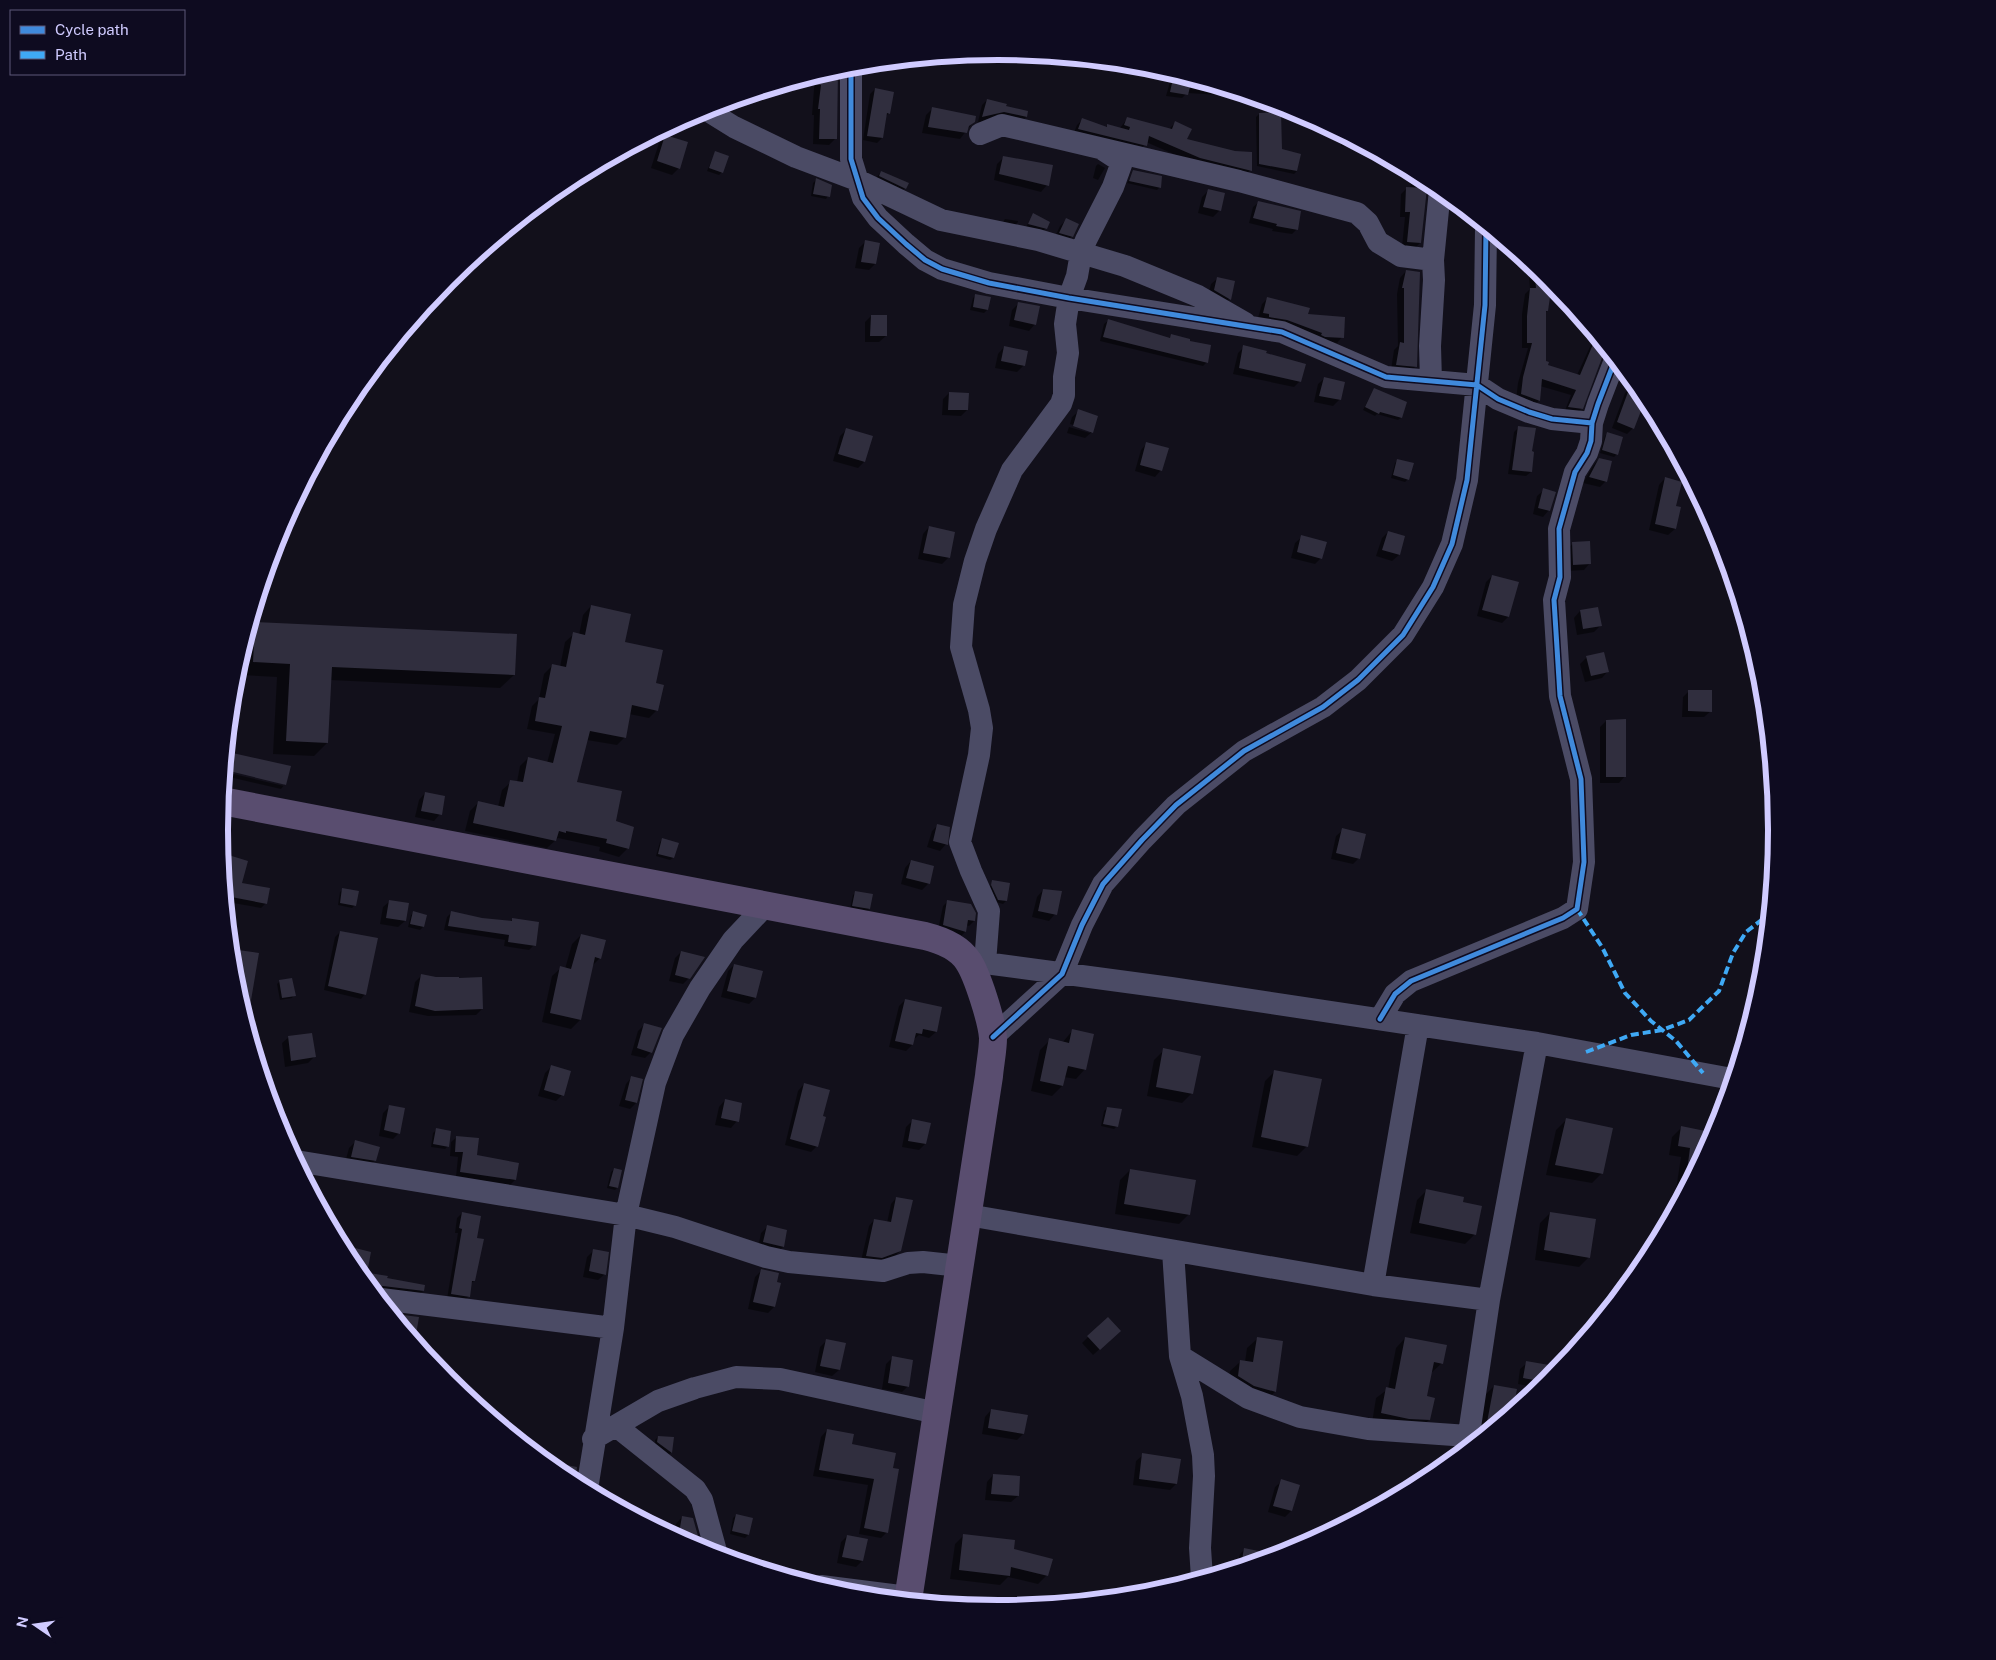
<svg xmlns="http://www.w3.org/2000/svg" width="1996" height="1660" viewBox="0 0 1996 1660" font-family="'Public Sans',sans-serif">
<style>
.shadow{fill:#0007}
.building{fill:#302e3e}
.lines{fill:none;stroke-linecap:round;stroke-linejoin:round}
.minor{stroke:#4b4b65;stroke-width:22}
.major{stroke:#594d6f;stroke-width:28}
.quiet{stroke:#3fa9f5;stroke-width:4;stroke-dasharray:8 4;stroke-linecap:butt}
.cycleway-casing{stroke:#0e0b20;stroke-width:8}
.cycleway{stroke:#408adc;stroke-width:5}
.rim{fill:none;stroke:#d0cbff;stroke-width:6}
</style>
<rect width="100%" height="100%" fill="#12101b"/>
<path class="shadow" d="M837 69 835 139 829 145 813 144 814 115H812L815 76Z
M1168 72 1224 89V91L1220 95 1187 93 1182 98 1166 96 1172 75 1168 74Z
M875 89 889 113 885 117 882 138 877 143 863 140 870 94Z
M987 100 1005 107 1027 112 1026 117 1021 122H978L982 105Z
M932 109 974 121 960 139 922 133 926 115Z
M1259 114 1281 150 1297 171 1294 174 1257 166 1256 117Z
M1083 119 1105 128 1108 125 1120 128 1127 119 1169 129 1175 123 1185 140 1250 170 1245 176 1194 163 1146 142 1140 151 1073 135 1077 125Z
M1342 135 1360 145 1357 148 1341 146Z
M666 136 679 168 672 175 651 168 659 143Z
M715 153 722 172 719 175 707 171Z
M1004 157 1047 185 1041 192 994 180 997 164Z
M1098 164 1105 168 1098 180 1093 178 1096 166Z
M1134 171 1160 187 1157 190 1127 183Z
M881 172 905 188 899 194 875 179Z
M1412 173 1429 182 1426 188 1420 243 1415 248 1402 247 1405 217H1400L1401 194 1407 188H1410Z
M816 180 828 196 826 199 811 196 813 183Z
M1208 191 1220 210 1213 217 1198 213 1202 197Z
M1258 203 1297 229 1292 234 1272 231 1273 229 1249 223 1253 207Z
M1034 214 1046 228 1043 231 1026 227Z
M1005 219 1018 221V222L1015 225 1003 222Z
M1066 220 1072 236 1066 242 1054 239 1060 226Z
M866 241 875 264 869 270 855 268 859 248Z
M1528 263 1551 282 1547 311 1545 313V362L1547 366 1577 375 1595 336 1600 342 1582 408 1576 414 1564 413 1571 395 1540 386 1539 400 1534 406 1516 400 1518 383 1528 348H1522V314L1525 294 1530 289Z
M1406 271 1416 366 1410 372 1391 370 1394 350 1398 346 1397 294 1400 278Z
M1218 278 1229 299 1223 305 1208 296 1211 284Z
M976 295 987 310 984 313 970 310 973 298Z
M1267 299 1307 316 1342 337 1337 343 1316 340 1258 318 1262 304Z
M1019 303 1035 324 1029 331 1009 326 1012 310Z
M871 316 886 336 879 342H865V322Z
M1108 321 1168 339 1172 336 1207 362 1203 366 1100 341 1104 324Z
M1004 347 1026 352 1023 366 1017 372 995 368 998 354Z
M1244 347 1265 354 1300 381 1294 387 1233 374 1238 353Z
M1325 378 1340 399 1333 406 1314 402 1318 384Z
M1631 387 1639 390 1645 397 1633 428 1627 434 1612 428 1625 393Z
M1374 389 1401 418 1398 420 1377 414 1375 416 1363 410Z
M949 393 967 410 961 416 942 415 943 399Z
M1079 411 1092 432 1085 438 1067 433 1069 427 1090 433V430L1070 424 1072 417Z
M1519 427 1531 452V472L1526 476 1508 474 1514 432Z
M846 430 864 462 858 468 833 461 840 436Z
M1608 434 1617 454 1614 457 1600 453 1605 436Z
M1147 443 1161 470 1155 477 1135 471 1141 450Z
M1599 459 1606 481 1600 487 1583 483 1593 466Z
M1398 460 1408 479 1405 482 1391 478 1395 463Z
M1665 478 1674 507 1675 529 1668 535 1649 530 1659 485Z
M1544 490 1549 510 1543 517 1533 514 1537 496Z
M929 527 949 557 942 564 918 559 923 534Z
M1388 532 1404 537 1399 555 1392 561 1376 556 1382 538Z
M1302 537 1321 558 1315 564 1291 558 1295 543Z
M1573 543 1590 563 1584 570 1567 571V550Z
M1492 576 1517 583 1508 617 1502 623 1477 616 1486 582Z
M591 606 655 684 657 710 649 718 629 714 625 737 617 745 587 740 575 783 614 822 628 848 619 857 599 851 600 847 558 838 547 848 465 831 470 811 478 803 498 807 502 790 511 782H517L520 766 528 758 547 763 555 734 527 729 532 706 539 699 544 674 552 666 560 667 565 642 574 634 579 635 583 615Z
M1580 611 1600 626 1594 632 1577 635 1574 618Z
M255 623 514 675 500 688 330 680 327 743 314 756 273 754 277 677 240 675 241 655 249 629Z
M1587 657 1608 671 1602 678 1585 682 1580 664Z
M236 672 235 690 233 691 234 678Z
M1689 691 1711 711 1704 717H1682L1683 697Z
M1606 721 1625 776 1619 783H1600V727Z
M227 753 289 767 285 784 281 789 225 776 224 784 225 772 284 786V783L225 769Z
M425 793 440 814 434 821 415 817 419 800Z
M938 825 946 844 940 851 927 847 932 831Z
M1343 830 1359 858 1353 864 1331 859 1336 836Z
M663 839 673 858 670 860 656 856 660 842Z
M222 854 247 862 240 884 266 903 261 908 233 903 228 923Z
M911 861 928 884 922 890 901 884 905 868Z
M993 882 1006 901 1003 904 996 902 989 888Z
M343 889 355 905 352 908 338 905 340 892Z
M1043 890 1055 914 1049 921 1032 917 1037 897Z
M856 892 871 895 869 909 866 912 850 909 853 895Z
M390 901 405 921 398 927 380 924 383 907Z
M948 901 974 921 969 926 966 925 965 932 960 937 938 930 943 906Z
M414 912 426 915 423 927 420 930 408 927 411 915Z
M452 912 482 919 510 922 512 920 534 945 529 950 504 946 505 940 444 930 447 917Z
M340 932 365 994 361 999 324 990 335 937Z
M581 935 600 958 592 966 580 1020 571 1029 542 1022 552 976 561 968 565 969 572 944Z
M681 952 689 978 683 984 669 981 675 958Z
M734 965 761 972 755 998 749 1004 721 997 728 971Z
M421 976 482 1009 476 1015 428 1016 409 1012 415 982Z
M280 981 294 995 292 998 280 1000 277 984Z
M905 1000 936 1032 929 1038 919 1035 913 1040 912 1045 906 1051 889 1047 899 1006Z
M644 1025 651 1052 645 1058 631 1055 638 1031Z
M248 1027 258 1029 255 1049Z
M1073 1030 1085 1069 1076 1079 1064 1077 1062 1086 1052 1096 1031 1091 1040 1050 1050 1040 1062 1043Z
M289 1037 314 1057 308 1063 285 1067 282 1043Z
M1164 1050 1192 1093 1182 1103 1147 1096 1154 1060Z
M552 1066 562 1095 556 1101 538 1096 545 1073Z
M1275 1071 1307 1146 1297 1156 1252 1147 1265 1081Z
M632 1077 636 1103 630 1109 619 1106 626 1084Z
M804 1084 821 1117 817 1146 811 1152 785 1145 798 1091Z
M725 1100 737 1121 731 1128 715 1125 719 1107Z
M390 1106 399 1133 393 1139 379 1136 383 1113Z
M1107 1108 1117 1126 1114 1129 1101 1126 1104 1111Z
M913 1120 929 1124 925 1144 919 1150 902 1147 906 1127Z
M1566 1120 1602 1173 1592 1183 1546 1175 1556 1130Z
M1682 1127 1714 1134 1680 1197 1675 1196 1681 1157 1669 1155 1672 1137Z
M436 1130 448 1146 445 1149 431 1147 433 1133Z
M457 1137 476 1156 515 1180 510 1185 456 1177 458 1157 450 1156 451 1142Z
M356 1141 375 1160 369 1167 345 1163 349 1148Z
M614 1169 617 1188 615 1190 607 1188 611 1172Z
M1130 1170 1189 1214 1179 1224 1115 1214 1120 1180Z
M1427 1190 1461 1203 1475 1234 1465 1244 1410 1233 1417 1200Z
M896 1198 900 1251 894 1257 875 1263 861 1261 869 1226 874 1220 887 1223 891 1204Z
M462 1213 475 1239 474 1281 470 1284 469 1296 464 1301 447 1299 458 1233H455L457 1218Z
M1550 1213 1589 1257 1579 1267 1535 1260 1540 1223Z
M767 1227 786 1231 783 1247 776 1253 758 1248 761 1233Z
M356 1250 367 1268 364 1270 355 1269 351 1263 353 1253Z
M594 1250 605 1274 598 1280 583 1277 587 1257Z
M761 1271 775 1283 779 1284 774 1307 768 1313 748 1309 755 1277Z
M370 1274 386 1279 423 1291 416 1297 374 1292 364 1279Z
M1088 1337H1113L1093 1355 1082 1343Z
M1405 1338 1442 1363 1431 1373 1426 1397 1429 1420 1419 1429 1372 1423 1376 1398 1388 1389 1396 1348Z
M1257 1339 1275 1392 1265 1401 1228 1386 1230 1371 1240 1362H1245L1247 1348Z
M827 1340 839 1370 832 1376 815 1372 820 1347Z
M892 1358 908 1386 902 1392 882 1389 886 1364Z
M1527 1363 1545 1381 1538 1388 1518 1384 1520 1369Z
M1494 1386 1512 1407H1516L1477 1439 1485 1395Z
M991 1410 1023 1434 1017 1440 982 1434 985 1417Z
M827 1430 892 1469 887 1532 881 1538 859 1534 868 1485 813 1476 821 1437Z
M658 1437 673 1438 671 1453 668 1455 655 1445V1440Z
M1143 1455 1176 1484 1170 1490 1133 1485 1136 1461Z
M993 1475 1018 1496 1011 1502 985 1500 987 1482Z
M1282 1481 1298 1486 1291 1511 1285 1517 1268 1512 1275 1487Z
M736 1515 752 1519 748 1535 745 1538 730 1534 733 1518Z
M682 1517 692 1519 697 1536 691 1542 674 1535 676 1524Z
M964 1535 1012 1550 1047 1575 1038 1584 1008 1577 1000 1585 950 1579 955 1544Z
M847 1536 862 1561 856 1567 837 1563 841 1542Z
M1245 1549 1275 1556 1237 1567 1240 1554Z"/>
<path class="building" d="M838 69 837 139H819L820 109H818L821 85 795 83V82Z
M1174 74 1192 79 1188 95 1170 92Z
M875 88 894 92 890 114 887 113 883 138 867 136Z
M987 99 1007 104 1006 106 1028 111 1027 117 1004 112 982 117Z
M932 107 976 116 975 122 969 126 967 133 928 127Z
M1281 112 1282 149 1301 154 1297 171 1259 164V113Z
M1127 117 1172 129 1175 121 1192 129 1187 139 1235 151 1252 152V171L1200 158 1149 136 1147 146 1078 129 1082 118 1107 127V124L1129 130 1130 127 1124 125Z
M665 135 688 142 680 169 657 161Z
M715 151 729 156 723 173 709 168Z
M1003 156 1053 165 1049 186 999 174Z
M1133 170 1162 176 1161 188 1129 181Z
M881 171 909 183 906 189 879 176Z
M816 178 832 185 830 197 813 194Z
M1406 187 1427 188 1421 243 1407 242 1410 212H1405Z
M1208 189 1225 193 1221 211 1203 207Z
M1258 201 1301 211 1298 230 1276 226 1277 224 1253 218Z
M1033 213 1050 222 1047 229 1028 224Z
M1066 218 1079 224 1073 237 1059 233Z
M865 240 880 243 876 264 861 262Z
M1534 268 1552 283 1548 311H1546V361L1549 362 1548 365 1580 375 1596 337 1607 350 1603 355 1583 409 1568 407 1576 390 1542 379 1540 401 1521 394 1523 377 1532 343H1527V316L1530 288H1536Z
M1406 270 1420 272 1417 367 1396 365 1400 342 1404 343V288H1402Z
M1217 277 1235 281 1231 300 1214 290Z
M975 294 991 297 988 310 973 307Z
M1267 297 1310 308 1308 314 1345 317 1344 338 1325 337 1321 335 1322 333 1287 320 1269 317V314L1263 313Z
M1018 302 1040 306 1036 325 1014 320Z
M871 315H887V336H870Z
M1108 319 1170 338 1171 334 1190 339V341L1211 345 1208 363 1103 337Z
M1243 345 1267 351 1266 353 1306 364 1301 382 1239 368Z
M1004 346 1028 351 1025 366 1001 361Z
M1324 377 1345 382 1341 400 1319 396Z
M1632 381 1646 398 1634 429 1617 422Z
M1374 388 1407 402 1402 418 1380 412 1379 414 1365 407Z
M949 392 969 393 968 410H948Z
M1078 409 1098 416 1093 433 1073 426Z
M1518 426 1536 428 1532 451 1534 452 1532 472 1512 470Z
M846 428 873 436 865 462 838 454Z
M1607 432 1623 437 1618 455 1602 450Z
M1146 442 1169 448 1162 471 1140 465Z
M1599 458 1612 461 1607 482 1589 477Z
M1397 459 1414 463 1409 480 1393 475Z
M1665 477 1682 482 1676 506 1681 507 1676 529 1655 524Z
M1543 488 1556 492 1550 511 1538 508Z
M929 526 955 532 950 558 923 553Z
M1388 531 1405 536 1400 555 1382 550Z
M1301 535 1327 542 1322 559 1297 552Z
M1590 541 1591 564 1573 565 1572 542Z
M1492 575 1519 582 1509 617 1482 610Z
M591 605 631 614 625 642 663 650 656 683 664 685 658 711 632 705 626 738 590 731 577 782 622 791 616 821 634 827 629 849 606 843 607 839 566 831V833L559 831 556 841 473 823 478 801 504 807 510 780 523 782 528 757 553 763 562 726 535 721 539 697 545 698 552 664 566 667 573 632 585 635Z
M1598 607 1602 626 1583 629 1580 610Z
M255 622 517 634 515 675 332 667 328 743 286 741 290 664 253 662Z
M1604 652 1609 672 1591 676 1586 656Z
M1688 690H1712V712L1688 711Z
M1626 719V777H1606V720Z
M228 752 291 766 286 785 225 770Z
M425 792 445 796 442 815 421 811Z
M937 824 950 827 948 845 933 841Z
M1342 828 1366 834 1360 859 1336 853Z
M662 838 679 843 674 858 658 854Z
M222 853 248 861 242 883 270 888 267 904 226 896Z
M911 860 934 866 930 884 906 878Z
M992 880 1010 883 1007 901 998 900 991 885Z
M342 888 359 891 356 906 340 903Z
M1043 889 1062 891 1057 915 1038 911Z
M855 891 873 894 870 909 852 906Z
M389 900 409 903 406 921 386 918Z
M947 900 971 904 976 913 975 921 968 920 966 932 943 925Z
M413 911 427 915 424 927 410 924Z
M451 911 482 918 512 921V918L539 922 536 946 508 942 509 935 448 926Z
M340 931 378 938 366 995 328 986Z
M581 934 606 940 601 959 595 957 581 1020 550 1013 560 966 571 969Z
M231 949 259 953 247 1024 234 982Z
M681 951 705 957 690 979 675 975Z
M734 964 763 971 756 998 727 991Z
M421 974 436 977H459V978L482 977 483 1009 435 1011 415 1006Z
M292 978 296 996 282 998 279 980Z
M905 999 942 1007 937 1032 923 1029 922 1034 916 1033 913 1045 895 1041Z
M644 1023 662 1028 652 1053 637 1048Z
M1072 1029 1094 1034 1086 1070 1068 1066 1063 1086 1040 1081 1049 1038 1069 1043Z
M312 1033 316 1057 291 1061 288 1036Z
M1163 1048 1201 1056 1193 1094 1156 1087Z
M551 1065 571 1071 564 1096 544 1090Z
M1274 1070 1322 1079 1308 1147 1261 1137Z
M631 1076 643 1079 637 1103 625 1100Z
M804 1083 830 1090 823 1116 826 1117 818 1147 790 1139Z
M725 1099 742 1103 739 1122 721 1118Z
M389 1105 405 1108 400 1134 384 1130Z
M1107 1107 1122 1109 1118 1127 1103 1124Z
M1566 1118 1613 1128 1603 1174 1555 1165Z
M912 1119 931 1123 926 1144 908 1141Z
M1681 1126 1715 1133 1686 1186H1685L1690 1148 1678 1146Z
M436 1128 451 1131 449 1147 433 1144Z
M456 1136 479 1138 477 1155 519 1163 516 1180 460 1172 463 1152H455Z
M355 1140 380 1147 376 1161 351 1157Z
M614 1168 622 1170 618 1188 609 1186Z
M1130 1169 1196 1180 1190 1215 1124 1204Z
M1426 1189 1464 1197 1463 1202 1482 1206 1476 1235 1419 1223Z
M896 1197 913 1200 901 1251 882 1258 866 1256 874 1219 891 1222Z
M462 1212 481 1216 477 1238 484 1239 475 1281H472L470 1297 451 1294 462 1229 459 1228Z
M1550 1212 1596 1219 1590 1258 1544 1250Z
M767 1225 787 1230 784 1247 763 1242Z
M355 1248 371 1252 368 1268 352 1265Z
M593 1249 609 1252 606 1275 589 1271Z
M761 1269 779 1273 777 1282 781 1283 775 1307 753 1302Z
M369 1273 388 1276 387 1278 425 1285 424 1291 383 1286 373 1289 367 1283Z
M395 1314 419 1317 415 1341 395 1316Z
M1108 1317 1121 1331 1100 1350 1087 1336Z
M1257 1337 1283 1341 1276 1392 1254 1386 1238 1376 1240 1360 1253 1362Z
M1405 1337 1447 1345 1443 1364 1434 1362 1427 1396 1435 1398 1430 1420 1409 1419 1381 1413 1386 1387 1395 1389Z
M826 1339 846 1343 840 1370 820 1366Z
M892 1356 913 1360 909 1387 888 1383Z
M1526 1361 1549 1365 1546 1382 1523 1378Z
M1494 1385 1517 1389 1513 1410 1485 1433Z
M991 1409 1028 1415 1024 1434 988 1428Z
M827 1429 854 1434 852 1444 896 1453 893 1468 899 1469 888 1533 864 1528 874 1479 819 1470Z
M658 1436 674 1437 672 1453 657 1442Z
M1142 1453 1181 1459 1177 1484 1139 1479Z
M545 1461 577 1467 575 1482 565 1477Z
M993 1474 1020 1476 1019 1496 991 1494Z
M1281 1479 1300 1485 1292 1511 1273 1506Z
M736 1514 753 1518 749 1535 732 1531Z
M682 1516 693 1518 698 1536 679 1533Z
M963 1534 1015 1540 1014 1549 1053 1559 1048 1576 1011 1567 1010 1576 959 1570Z
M847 1535 868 1539 863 1561 842 1557Z
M1244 1548 1278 1555 1241 1566Z"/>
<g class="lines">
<path class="minor" d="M851 66V159L863 198 878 218 906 244 925 260 942 269 989 283 1069 298 1282 332 1386 377 1477 385 1498 399 1529 412 1552 419 1592 423
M705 109 734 127 796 157 857 180 941 220 1038 240 1125 266 1198 296 1245 323
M980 134 1002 125 1239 181 1357 213 1368 223 1378 242 1401 256 1433 260
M1431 381 1430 346 1434 280 1433 260 1440 190
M970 961 1171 988 1537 1043 1732 1079
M985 963 989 911 971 871 960 842 979 755 982 728 979 710 961 647 964 605 975 561 986 529 1012 470 1061 404 1064 395V377L1068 353 1065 324 1069 298 1077 276 1081 253 1086 240 1113 187 1122 162 1102 149
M1380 1019 1395 994 1411 981 1563 918 1577 909 1584 862 1581 779 1560 696 1554 600 1560 577 1559 529 1575 472 1587 453 1591 441 1592 423 1598 404 1615 360
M993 1037 1062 974 1082 925 1103 884 1142 840 1176 805 1244 751 1323 707 1358 680 1403 635 1433 587 1452 544 1467 480 1485 305 1486 228
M296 1161 626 1215 675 1227 766 1257 789 1262 883 1271 908 1263 923 1262 960 1266
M968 1215 1373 1285 1489 1300
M1173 1251 1180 1356 1192 1396 1203 1455 1204 1476 1200 1548 1202 1578
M1373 1285 1418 1025
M381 1299 613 1328
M1180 1356 1248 1398 1300 1417 1368 1429 1468 1436
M616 1426 695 1489 702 1500 717 1555
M593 1439 658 1401 695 1388 736 1377 780 1379 937 1413
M1467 1447 1489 1300 1537 1043
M587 1489 613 1328 626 1215 655 1083 673 1035 700 988 733 940 765 906
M821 1586 908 1597"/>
<path class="major" d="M222 801 925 936C941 940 959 947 968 961 977 974 992 1021 993 1038 993 1050 990 1064 989 1076L908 1600"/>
<path class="quiet" d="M1577 909 1602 947 1625 993 1651 1021 1676 1041 1703 1073
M1586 1052 1631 1035 1662 1030 1689 1020 1719 991 1733 953 1746 932 1768 915"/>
<defs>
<path id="cycleway" d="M851 66V159L863 198 878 218 906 244 925 260 942 269 989 283 1069 298 1282 332 1386 377 1477 385 1498 399 1529 412 1552 419 1592 423
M1380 1019 1395 994 1411 981 1563 918 1577 909 1584 862 1581 779 1560 696 1554 600 1560 577 1559 529 1575 472 1587 453 1591 441 1592 423 1598 404 1615 360
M993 1037 1062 974 1082 925 1103 884 1142 840 1176 805 1244 751 1323 707 1358 680 1403 635 1433 587 1452 544 1467 480 1485 305 1486 228"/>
</defs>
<use href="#cycleway" class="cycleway-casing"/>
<use href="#cycleway" class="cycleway"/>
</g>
<path d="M0 0H1996V1660H0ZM228 830a770 770 0 1 1 1540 0a770 770 0 1 1-1540 0Z" fill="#0e0b20" fill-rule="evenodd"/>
<path class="rim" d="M228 830a770 770 0 1 1 1540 0a770 770 0 1 1-1540 0Z"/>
<rect x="10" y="10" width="175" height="65" fill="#0e0b20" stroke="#5c5879"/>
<rect x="20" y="26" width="25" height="8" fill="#408adc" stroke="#5c5879"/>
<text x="55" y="35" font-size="15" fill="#d0cbff">Cycle path</text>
<rect x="20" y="51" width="25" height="8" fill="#3fa9f5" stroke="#5c5879"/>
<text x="55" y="60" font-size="15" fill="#d0cbff">Path</text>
<g transform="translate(35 1625) rotate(283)" stroke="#0e0b20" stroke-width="4" paint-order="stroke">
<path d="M0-4L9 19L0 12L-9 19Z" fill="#d0cbff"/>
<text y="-8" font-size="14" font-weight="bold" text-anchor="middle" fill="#d0cbff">N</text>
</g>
</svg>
